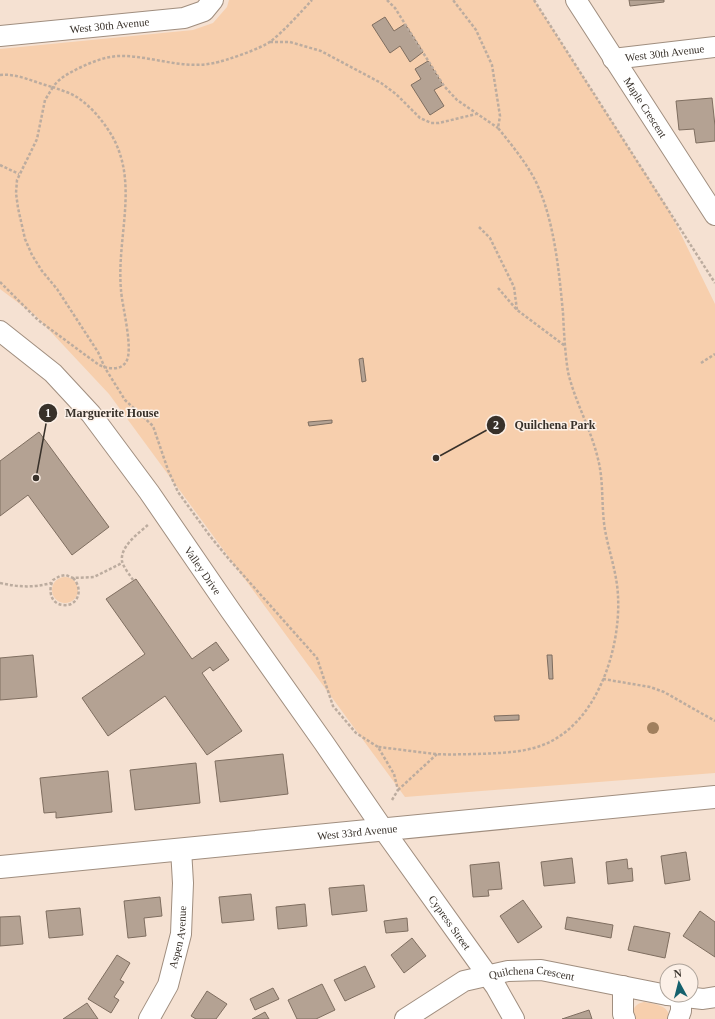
<svg xmlns="http://www.w3.org/2000/svg" width="715" height="1019" viewBox="0 0 715 1019" font-family="'Times New Roman',serif">
<style>
.green{fill:#f7cfad}
.building{fill:#b4a293;stroke:#7f6e60}
.lines{fill:none;stroke-linecap:round;stroke-linejoin:round}
.minor-casing{stroke:#a08e7f;stroke-width:22}
.tertiary-casing{stroke:#a08e7f;stroke-width:24}
.path{stroke:#bcac9f;stroke-width:2.5;stroke-dasharray:3 2;stroke-linecap:butt}
.minor{stroke:#fff;stroke-width:20}
.tertiary{stroke:#fff;stroke-width:22}
.tree{fill:#a1805e}
.labels{text-anchor:middle;dominant-baseline:central;stroke-width:3;stroke-linejoin:round;paint-order:stroke}
.street-label{font-size:11px;fill:#38312a;stroke:#fcf0e7}
.leader{fill:none;stroke:#38312a;stroke-width:1.5}
.callout-dot{fill:#38312a;stroke:#fcf0e7;stroke-width:1.5}
.mark-label{font-size:12px;text-anchor:middle;font-weight:bold;fill:#fff}
.callout-label{font-size:12px;text-anchor:middle;font-weight:bold;fill:#38312a;stroke:#fcf0e7;stroke-width:3;stroke-linejoin:round;paint-order:stroke}
</style>
<rect width="100%" height="100%" fill="#f5e1d2"/>
<path class="green" d="M229 0H534L669 210 715 304V773L405 797 109 394 36 316 0 289V49L193 30 213 23 227 7Z
M52 590a13 13 0 1 1 26 0a13 13 0 1 1-26 0Z
M644 1002C653 1004 672 1005 668 1019H634C632 1010 634 1004 644 1002Z"/>
<path class="building" d="M629 0H664V2L630 6Z
M385 17 394 31 405 24 423 52 410 62 400 46 390 53 372 25Z
M428 61 443 85 434 90 444 106 430 115 411 85 421 79 415 69Z
M712 98 715 126V141L696 143 694 129 679 130 676 101Z
M363 358 366 381 362 382 359 359Z
M332 420V423L309 426 308 422Z
M39 432 109 527 72 555 28 495 0 516V461Z
M136 579 192 659 216 642 229 660 213 671 210 667 202 673 242 731 207 755 165 696 108 736 82 698 145 654 106 599Z
M33 655 37 697 0 700V658Z
M547 655H552L553 679H549Z
M519 715V720L495 721 494 716Z
M283 754 288 794 220 802 215 761Z
M196 763 200 803 135 810 130 770Z
M108 771 112 812 56 818V812L44 813 40 778Z
M686 852 690 880 665 884 661 856Z
M572 858 575 883 544 886 541 862Z
M627 859 628 869 632 868 633 881 608 884 606 862Z
M499 862 502 889 488 890 489 896 473 897 470 865Z
M364 885 367 911 332 915 329 888Z
M251 894 254 920 222 923 219 897Z
M160 897 162 916 144 918 146 936 128 938 124 901Z
M523 900 542 927 518 943 500 916Z
M305 904 307 926 278 929 276 907Z
M80 908 83 935 49 938 46 911Z
M700 911 715 922V957L683 936Z
M20 916 23 944 0 946V917Z
M567 917 613 925 611 938 565 929Z
M407 918 408 931 386 933 384 921Z
M634 926 670 933 665 958 628 950Z
M412 938 426 956 404 973 391 955Z
M117 955 130 963 120 980 124 982 114 997 119 1000 111 1013 88 999Z
M365 966 375 987 345 1001 334 980Z
M322 984 335 1010 316 1019H297L288 1000Z
M273 988 279 999 255 1010 250 999Z
M207 991 227 1004 216 1019H196L191 1016Z
M87 1003 98 1019H63Z
M589 1010 592 1019H562Z
M265 1012 269 1019H252Z"/>
<g class="lines">
<defs>
<g id="minor">
<path id="s1" d="M576 0 715 215"/>
<path id="s2" d="M0 36 184 18 204 11 213 0"/>
<path id="s3" d="M613 59 715 47"/>
<path id="s4" d="M0 331 53 373 91 414 149 492 230 610 324 743 383 829 496 987 514 1019"/>
<path d="M623 986V1014L625 1019"/>
<path d="M668 995 703 999 715 997"/>
<path id="s5" d="M149 1019 168 985 181 934 183 883 181 849"/>
<path id="s6" d="M405 1019 464 981 508 971 541 970 667 995"/>
<path d="M678 1019 681 1011V997"/>
</g>
<g id="tertiary">
<path id="s7" d="M0 867 715 797"/>
</g>
</defs>
<use href="#minor" class="minor-casing"/>
<use href="#tertiary" class="tertiary-casing"/>
<path class="path" d="M387 0 395 8 444 86 457 100 498 128
M534 0 715 283
M270 42H290L321 51 381 83 396 94 420 118 431 123H439L476 114
M0 75C18 73 35 83 53 87L45 100 37 139 17 180 16 193 18 208 25 239 32 255 42 271 57 289 98 352 105 368 125 400 153 426 168 470 178 492 210 536 228 558 317 658 333 706 356 733 378 747
M0 165 19 174
M479 227 490 238 514 287 517 310
M0 282 38 320 99 365C108 369 120 371 126 362 134 350 122 306 121 290 116 234 142 178 107 128 99 116 87 103 75 96 68 92 60 90 53 87 59 78 68 74 77 69 90 63 103 57 118 56 150 55 182 70 214 63 225 61 263 48 271 41 284 31 300 13 312 0
M498 288 517 310 565 346
M701 363 715 354
M73 578C84 589 78 607 63 605 50 604 48 589 53 580L60 576 66 575 73 578 94 577 122 563
M133 580C130 575 123 567 122 561 120 546 139 533 149 524
M0 583C18 587 33 588 51 583
M603 679 650 687 664 692 715 721
M398 790 437 754
M392 800 398 790 394 774 378 747C397 749 417 752 436 754 450 755 464 754 478 754 499 753 520 753 540 746 596 727 621 650 618 596 617 573 609 552 605 530 601 506 604 482 598 459 591 429 575 402 568 372 565 353 564 333 563 313 559 271 554 216 534 178 524 160 511 144 498 128L500 116 492 65 476 30 453 0"/>
<use href="#minor" class="minor"/>
<use href="#tertiary" class="tertiary"/>
</g>
<circle class="tree" cx="653" cy="728" r="6"/>
<g class="labels">
<g class="street-label">
<text stroke="none"><textPath href="#s2" startOffset="110">West 30th Avenue</textPath></text>
<text stroke="none"><textPath href="#s3" startOffset="52">West 30th Avenue</textPath></text>
<text stroke="none"><textPath href="#s1" startOffset="128">Maple Crescent</textPath></text>
<text stroke="none"><textPath href="#s4" startOffset="316">Valley Drive</textPath></text>
<text stroke="none"><textPath href="#s7" startOffset="359">West 33rd Avenue</textPath></text>
<text stroke="none"><textPath href="#s4" startOffset="746">Cypress Street</textPath></text>
<text stroke="none"><textPath href="#s5" startOffset="88">Aspen Avenue</textPath></text>
<text stroke="none"><textPath href="#s6" startOffset="139">Quilchena Crescent</textPath></text>
</g>
</g>
<path class="leader" d="M36 478L48 413M436 458L496 425"/>
<g class="callout-dot">
<circle cx="36" cy="478" r="4"/>
<circle cx="436" cy="458" r="4"/>
<circle cx="48" cy="413" r="10"/>
<circle cx="496" cy="425" r="10"/>
</g>
<g class="mark-label">
<text x="48" y="417">1</text>
<text x="496" y="429">2</text>
</g>
<g class="callout-label">
<text x="112" y="417">Marguerite House</text>
<text x="555" y="429">Quilchena Park</text>
</g>
<g transform="translate(679 983) rotate(353)"><circle r="19" fill="#fcf0e7" stroke="#aea49b"/>
<path d="M0-3L7 15L0 10L-7 15Z" fill="#15616d"/>
<text y="-6" font-size="11" font-weight="bold" text-anchor="middle" fill="#38312a">N</text>
</g>
</svg>
